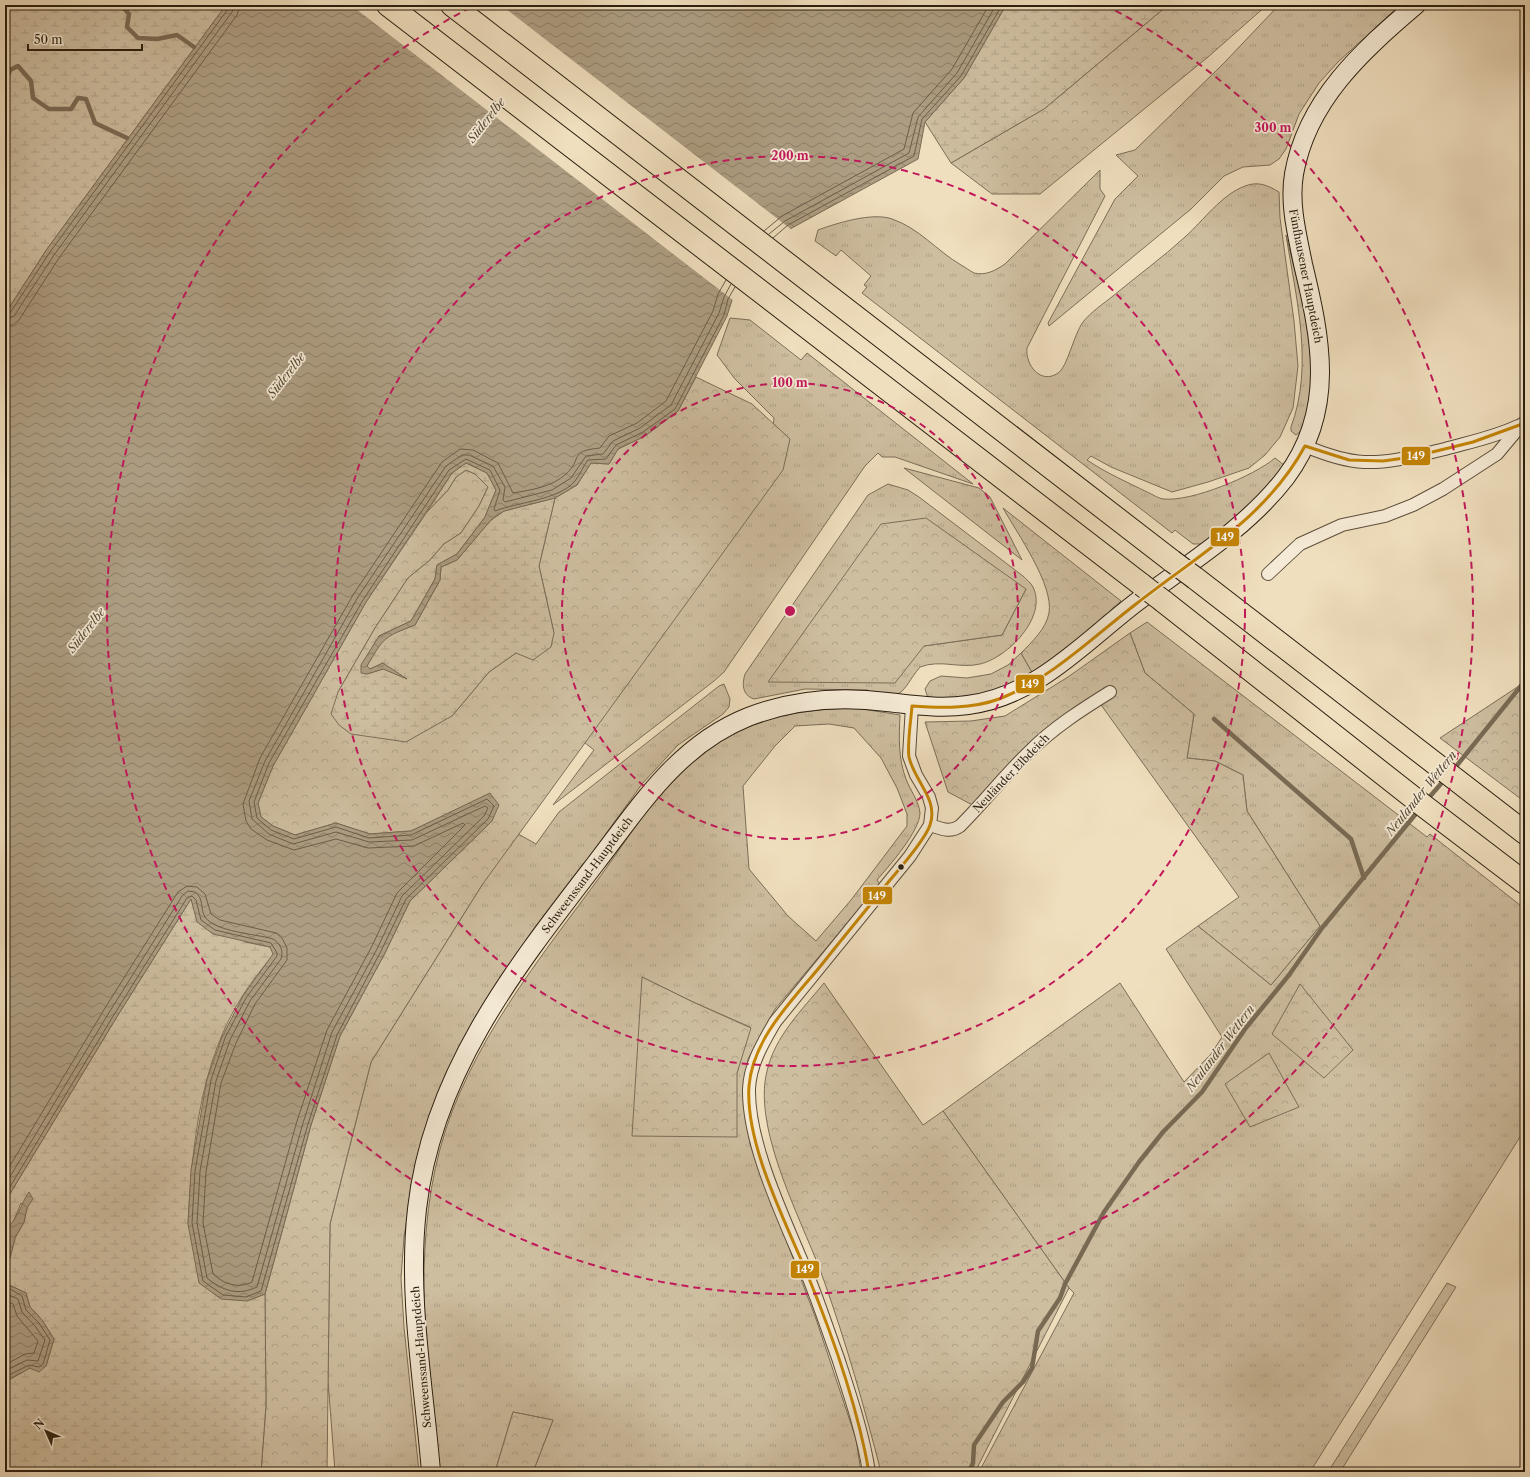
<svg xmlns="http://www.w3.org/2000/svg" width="1530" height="1477" viewBox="0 0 1530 1477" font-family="'Libre Caslon Text',serif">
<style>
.grass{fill:url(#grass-tufts);stroke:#7c6e58;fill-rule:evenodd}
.forest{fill:url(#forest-crowns);stroke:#7c6e58}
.wetland{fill:url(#wetland-marsh);stroke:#7c6e58}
.water{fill:url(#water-waves);stroke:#796a54}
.pier{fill:#f0dfbe}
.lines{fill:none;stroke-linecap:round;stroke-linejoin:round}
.shore{stroke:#6c5e48;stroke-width:1}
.stream{stroke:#796a54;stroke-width:4.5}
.street-casing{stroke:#5c4e3b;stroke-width:14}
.secondary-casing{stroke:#2a1e0f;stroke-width:20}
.highway-casing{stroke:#2a1e0f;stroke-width:24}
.street{stroke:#f5ead5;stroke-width:12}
.secondary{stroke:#f5ead5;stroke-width:18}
.highway{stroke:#f0dfbe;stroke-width:22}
.highway-bridge-casing{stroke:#2a1e0f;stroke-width:24;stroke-linecap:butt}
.highway-bridge{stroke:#f0dfbe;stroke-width:22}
.bus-1-casing{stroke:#f5ead5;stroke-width:6}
.bus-1{stroke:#c48404;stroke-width:3}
.ring{fill:none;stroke:#c2185b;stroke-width:2;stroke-dasharray:7 5}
.bus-dot{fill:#2a1e0f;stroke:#f5ead5;stroke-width:1.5}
.labels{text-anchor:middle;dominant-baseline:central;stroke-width:3.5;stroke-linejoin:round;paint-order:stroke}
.street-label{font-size:11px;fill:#2a1e0f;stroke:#f5ead5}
.water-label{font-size:12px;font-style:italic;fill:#584a37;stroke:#f5ead5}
.centre{fill:#c2185b;stroke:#f5ead5;stroke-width:2}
.ring-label{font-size:12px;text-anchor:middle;font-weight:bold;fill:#c2185b;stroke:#f5ead5;stroke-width:3.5;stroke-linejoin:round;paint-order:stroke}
.line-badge{stroke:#f5ead5;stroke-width:1.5}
.badge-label{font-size:11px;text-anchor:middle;font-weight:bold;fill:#fff}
</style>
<defs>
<pattern id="grass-tufts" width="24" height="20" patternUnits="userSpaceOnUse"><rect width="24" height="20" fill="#cebea0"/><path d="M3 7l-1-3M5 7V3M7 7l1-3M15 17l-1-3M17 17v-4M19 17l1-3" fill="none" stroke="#b1a389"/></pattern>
<pattern id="forest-crowns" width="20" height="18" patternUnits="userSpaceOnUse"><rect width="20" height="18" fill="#cebea0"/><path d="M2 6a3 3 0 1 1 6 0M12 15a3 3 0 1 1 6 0" fill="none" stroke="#b1a389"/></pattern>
<pattern id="wetland-marsh" width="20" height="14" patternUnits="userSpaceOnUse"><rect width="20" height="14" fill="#cebea0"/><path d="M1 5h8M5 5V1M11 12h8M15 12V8" fill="none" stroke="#b1a389"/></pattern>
<pattern id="water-waves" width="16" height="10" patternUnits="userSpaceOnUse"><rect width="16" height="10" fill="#ad9d82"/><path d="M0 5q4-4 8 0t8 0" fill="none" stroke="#8d7f69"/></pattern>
</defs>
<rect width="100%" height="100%" fill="#f0dfbe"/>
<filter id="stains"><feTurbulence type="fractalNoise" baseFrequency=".005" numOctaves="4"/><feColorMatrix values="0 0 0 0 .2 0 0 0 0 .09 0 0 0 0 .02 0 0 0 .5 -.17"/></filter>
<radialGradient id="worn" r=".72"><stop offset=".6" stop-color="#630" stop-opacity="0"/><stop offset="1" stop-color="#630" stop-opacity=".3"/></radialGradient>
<path class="grass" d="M1279 5H1400L1338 62 1319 83 1299 114 1286 149 1279 159 1270 165 1243 167 1224 176 1191 209 1049 326 1048 323 1115 199 1138 176 1116 155 1135 150 1224 63Z
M1100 170V189L1105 196 1027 348C1025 365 1041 385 1058 373 1067 368 1074 334 1083 322 1091 312 1103 304 1113 296 1137 276 1162 258 1185 237 1204 220 1221 195 1245 186 1258 181 1267 185 1279 192L1280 218 1294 321 1298 366 1293 408 1280 437 1265 455 1249 468 1208 482 1172 492 1111 467 1091 456 1087 460C1106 473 1127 482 1147 492 1152 494 1159 499 1164 499 1191 502 1254 476 1275 458L1284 465 1260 494 1205 544H1193L1175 530 1172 533 862 293 867 287 864 285 871 276 841 250 836 256 815 241 818 230C837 223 873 212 892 219 919 228 937 251 961 265 965 267 970 271 974 273 986 276 996 270 1005 264Z
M1286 235 1308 323 1312 377 1307 412 1302 430 1296 435 1291 431V427C1314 365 1296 298 1286 235Z
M730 318 750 320 801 360 807 353 973 484 895 457H882L878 453 865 466 724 672 714 681 553 805 594 750 575 735 769 466 774 418 735 379 717 355Z
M904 468 979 488 990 497 1022 560Z
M888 484 908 490 919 497 1023 576C1026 579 1031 583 1033 587 1048 617 1007 658 980 664 959 669 941 659 920 667 899 693 907 699 869 693L868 690 805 689 754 699C742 695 742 684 745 674L868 495ZM1026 589 1002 635 924 646Z
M1147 622 1427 837 1430 834 1525 909V1129L1310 1472H979L1074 1293 1069 1288 943 1111 1120 983 1184 1082 1211 1054 1222 1037 1166 949 1198 926 1271 985 1320 926 1247 811 1243 775 1215 761 1187 758 1194 714 1145 673 1130 633Z
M1021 653 1033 674 990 693 957 699 928 698 925 689 930 681 941 676 967 678 991 674 1008 665Z
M724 684 730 699 729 707 723 714 678 745 642 784 495 986 458 1049 436 1100 411 1195 404 1237 401 1278 404 1327 419 1472H335L328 1381 330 1224 371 1062 482 885 513 831 536 844 559 812 719 686Z
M856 708 900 715C899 737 898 758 906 779 910 790 919 801 920 813 920 831 889 866 877 880L880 884 775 1009 748 1059 744 1099 750 1144 816 1319 856 1439 861 1472H533L553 1420 513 1412 495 1472H437C427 1365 412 1254 440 1149 467 1047 541 957 602 874 636 827 670 771 721 740 761 715 810 709 856 708ZM829 724 854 728 881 758 897 788 907 814V826L851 900 816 941 788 916 749 869 743 786 775 746 795 726ZM642 977 693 1002 750 1027 737 1073Z
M1447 1283 1456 1287 1340 1472H1328Z"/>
<path class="forest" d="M1168 5H1267L1208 57 1040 194H992L951 163 1044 109Z
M696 377 752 404 790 439 783 470 482 885 371 1062 330 1224 327 1472H261L266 1405 265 1294 311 1125 340 1036 385 953 410 901 492 821 489 794 411 831 370 834 336 823 295 835 273 826 261 817 258 803 273 766 366 602 427 512 448 490 456 477 466 470 475 474 488 487 479 506 461 533 444 544 430 560 408 578 375 628 338 692 452 716 489 672 516 653 554 633 539 566 555 498 577 485 591 463 609 464 618 449 645 436 678 411Z
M1003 508 1121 601 1079 640 1033 674 1021 653C1032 642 1046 629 1049 613 1054 585 1017 533 1003 508Z
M926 518 1026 589 1002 635 924 646 895 683 768 682 881 524Z
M1130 633 1145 673 1194 714 1187 758 1215 761 1243 775 1247 811 1320 926 1271 985 1198 926 1239 897 1099 702 1028 752 978 808 948 792 925 722 971 721 1005 716 1068 677Z
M1525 682V802L1440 738Z
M642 977 693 1002 751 1028 737 1073V1137L632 1136Z
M824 983 923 1125 943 1111 1069 1288 975 1472H881C864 1406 846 1342 823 1278 803 1222 752 1130 767 1071 775 1036 802 1010 824 983Z
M1300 984 1353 1050 1324 1078 1272 1034Z
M1269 1053 1299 1107 1250 1127 1225 1084Z
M513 1412 553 1420 533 1472H495Z"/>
<path class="wetland" d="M5 5H226L47 249 5 314Z
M1006 5H1168L1044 109 951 163 925 122 964 78Z
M466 463 487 473 496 490 485 517 457 554 437 565 435 579 411 621 379 636 362 665 367 674 383 669V663L370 669 367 666 380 643 389 635 415 625 440 580 441 567 457 560 491 520 504 511 555 498 539 566 554 633 551 647 533 660 516 653 489 672 452 716 406 742 351 734 339 725 331 714 338 692 375 628 408 578 430 560 444 544 461 533 479 506 488 487 475 474 466 470 456 477 448 490 427 512 452 473Z
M191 899 194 908 245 942 270 947 274 954C263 967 252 981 243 995 200 1062 192 1146 188 1224L247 1301 265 1294 266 1405 261 1472H5V1382L30 1368 46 1366 54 1339 42 1320 30 1307 26 1293 9 1285 5 1281V1262L10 1258 15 1238 24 1222 27 1208 21 1203 12 1225 5 1229V1202L118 1015Z"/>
<path class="water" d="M226 5H1006L964 78 925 122 918 159 790 229 758 255 732 300 727 316 678 411 645 436 618 449 609 464 591 463 577 485 555 498 504 511 491 520 457 560 441 567 440 580 415 625C384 637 384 637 367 666L370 669 383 663 407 679 383 669 367 674 361 673V665L379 636 411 621 435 579 437 565 457 554 485 517 496 490 487 473 466 463 452 473 366 602 273 766 258 803 261 817 273 826 295 835 336 823 370 834 411 831 490 793 499 805 492 821 410 901 385 953 340 1036 311 1125 265 1294 247 1301 221 1299 199 1283 188 1224 191 1170 207 1079 222 1037 243 996 273 954 270 947 213 934 197 922 191 899 118 1015 5 1202V314L47 249Z
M29 1192 33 1199 27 1208 24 1222 15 1238 10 1258 5 1262V1229C17 1222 21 1203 29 1192Z
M5 1281 9 1285 26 1293 30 1307 42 1320 54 1339 46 1366 39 1372 30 1368 5 1382Z"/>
<path class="pier" d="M351 5H501L792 230 760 256 734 301Z"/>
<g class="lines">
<path class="shore" d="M764 231 782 216 904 149 913 113 952 69 989 5
M769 234 785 221 909 153 918 117 957 73 996 5
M773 238 788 225 914 156 922 119 961 76 1002 5
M5 315 10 313 50 252 228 9 229 5
M5 320 14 316 54 255 232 12 234 5
M5 326 13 325 19 320 59 258 237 15 240 5
M5 1174 105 1008 178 892 187 886 197 887 205 894 211 914 220 920 276 933 282 938 287 948V960L255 1004 236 1043 221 1083 206 1172 203 1223 213 1274C224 1284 238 1289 252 1282L297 1121 327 1030 372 946 397 893 465 825 463 823 414 846 368 848 336 839 294 850 267 840 251 829 246 821 243 804 260 758 353 595 442 462 460 449 473 450 498 463 513 493C531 490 552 487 566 474 583 459 568 451 600 448L609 436 637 423 666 401 713 311 718 294 726 280
M5 1185 110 1011 182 896 188 891 195 892C204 898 200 909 205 917 215 932 257 934 273 939 280 943 284 951 281 959L250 1001 230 1040 216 1081 200 1171 197 1223 207 1278C223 1291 238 1296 257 1287L303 1123 332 1032 377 949 402 896 484 816 488 808 485 806 412 840 369 842 336 832 293 844 269 834 252 819 249 801 265 761 358 597 446 466 462 455H469L493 466 505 487 503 500 505 502 552 490 571 478 586 456 603 454 613 441 640 428 671 405 719 313 724 297 731 284
M5 1195 115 1013 187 898 192 896 196 900 201 920 215 930 271 943 277 953V956L246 998 225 1038 211 1080 195 1171 192 1223 203 1281 223 1295 246 1297 261 1291 308 1124 337 1035 381 951 406 899 488 819 494 806 487 799 411 835 369 838 336 827 294 839 271 830 257 818 254 802 269 763 363 600 449 470 466 459 490 470 500 490 494 509 495 511C518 502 559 500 575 481 580 475 583 466 588 460L606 459 616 445 643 432 675 409 724 315 728 299 735 287
M5 1286 22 1296 26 1310 39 1323 50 1340 43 1364 39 1367 29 1365 5 1377
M5 1293 18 1299 22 1312 35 1326 45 1340 38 1361 27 1360 5 1371
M5 1300 13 1304 17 1316 38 1341 34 1353 25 1354 5 1365"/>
<path class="stream" d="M121 5 129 14 127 27 138 38 157 39 177 35 194 47
M5 84 10 70 18 66 31 81 33 98 49 109H71L78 98 86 99 95 123 127 138
M1214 719 1351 839 1364 878
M1454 769 1525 681
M1426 801 1446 778
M969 1472 973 1463 974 1445 1003 1402 1023 1382 1032 1368 1038 1331 1060 1298 1065 1284 1104 1212 1139 1162 1163 1132 1202 1092 1245 1029 1289 975 1322 928 1419 810"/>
<defs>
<path id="street" d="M1305 446C1324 454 1343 461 1364 462 1392 463 1419 455 1445 449 1470 442 1495 437 1518 426
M1268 574 1300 544 1342 525 1385 516 1413 505 1443 489 1497 454 1522 424
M930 825C942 829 950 833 960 826 984 802 1005 775 1029 752 1053 728 1081 710 1110 692
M869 1472C863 1433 850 1395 838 1358 828 1331 819 1303 808 1276 786 1222 748 1146 749 1089 750 1064 763 1043 775 1022L910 856 930 825 932 808 929 797 916 775 909 756 912 706"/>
<path id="secondary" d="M431 1472C424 1385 407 1296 417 1209 432 1073 515 968 596 863 640 806 678 745 748 717 792 700 840 696 887 702 915 705 940 709 968 705 1038 696 1085 641 1138 601 1188 564 1248 527 1286 477 1336 410 1321 339 1303 264 1297 234 1289 204 1294 174 1307 100 1362 51 1416 5"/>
<path id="highway" d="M388 5 1142 585
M452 5 1172 561
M1195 578 1525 833
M1163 601 1420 803 1525 883"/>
</defs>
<use href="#street" class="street-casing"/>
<use href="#secondary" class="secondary-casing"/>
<use href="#highway" class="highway-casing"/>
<use href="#street" class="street"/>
<use href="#secondary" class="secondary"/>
<use href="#highway" class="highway"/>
<defs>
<path id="highway-bridge" d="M1172 561 1195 578
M1142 585 1163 601"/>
</defs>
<use href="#highway-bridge" class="highway-bridge-casing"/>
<use href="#highway-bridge" class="highway-bridge"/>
<defs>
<path id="bus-1" d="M1305 446 1349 460 1383 461 1412 457 1473 442 1525 423
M912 706C940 708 972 709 999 699 1051 679 1093 637 1136 604 1198 555 1266 518 1305 446
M869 1472C857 1405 834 1339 808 1276 786 1222 745 1145 749 1086 753 1037 794 999 823 963 845 935 868 908 890 880 901 867 925 840 930 825 939 799 914 781 909 757 907 744 911 720 912 706"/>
</defs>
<use href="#bus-1" class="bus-1-casing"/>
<use href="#bus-1" class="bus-1"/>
</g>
<g class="ring">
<circle cx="790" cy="611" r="228"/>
<circle cx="790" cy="611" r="455"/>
<path d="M1105 5A683 683 0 1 1 475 5"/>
</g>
<circle class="bus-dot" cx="901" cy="867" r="3.5"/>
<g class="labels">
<g class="street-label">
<text transform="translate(1306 276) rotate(79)">Fünfhausener Hauptdeich</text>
<text transform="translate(1011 773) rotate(-46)">Neuländer Elbdeich</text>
<text transform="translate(587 875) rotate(-53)">Schweenssand-Hauptdeich</text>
<text transform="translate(421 1357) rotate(-95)">Schweenssand-Hauptdeich</text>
</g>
<g class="water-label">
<text transform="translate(486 120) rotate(-52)">Süderelbe</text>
<text transform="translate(286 375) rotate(-52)">Süderelbe</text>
<text transform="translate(86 630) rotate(-52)">Süderelbe</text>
<text transform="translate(1421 793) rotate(-51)">Neulander Wettern</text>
<text transform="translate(1220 1048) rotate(-53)">Neulander Wettern</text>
</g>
</g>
<circle cx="790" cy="611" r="6" class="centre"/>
<g class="ring-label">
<text x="1273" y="132">300 m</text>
<text x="790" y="160">200 m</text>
<text x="790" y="387">100 m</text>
</g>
<g class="line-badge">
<rect x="1401" y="446" width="30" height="20" rx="4" fill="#c48404"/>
<rect x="1210" y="527" width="30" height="20" rx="4" fill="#c48404"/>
<rect x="1015" y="674" width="30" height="20" rx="4" fill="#c48404"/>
<rect x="862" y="886" width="31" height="19" rx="4" fill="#c48404"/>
<rect x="790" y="1260" width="30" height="19" rx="4" fill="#c48404"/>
</g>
<g class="badge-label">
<text x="1416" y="460">149</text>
<text x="1225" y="541">149</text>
<text x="1030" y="688">149</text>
<text x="877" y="900">149</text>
<text x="805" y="1273">149</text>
</g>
<rect width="1530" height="1477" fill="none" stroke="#f0dfbe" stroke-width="20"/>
<rect x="6" y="6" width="1518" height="1465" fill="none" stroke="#2a1e0f" stroke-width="2"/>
<rect x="10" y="10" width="1510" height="1457" fill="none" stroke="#2a1e0f"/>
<g transform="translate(46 1431) rotate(315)" stroke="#f5ead5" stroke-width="3" paint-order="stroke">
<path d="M0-3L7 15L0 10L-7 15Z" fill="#2a1e0f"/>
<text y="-6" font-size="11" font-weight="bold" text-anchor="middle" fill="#2a1e0f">N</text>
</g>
<path d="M28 44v6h114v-6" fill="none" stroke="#2a1e0f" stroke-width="2"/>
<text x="34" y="44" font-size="12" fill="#2a1e0f" stroke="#f5ead5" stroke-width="3" paint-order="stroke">50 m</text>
<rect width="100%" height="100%" filter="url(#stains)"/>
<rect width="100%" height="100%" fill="url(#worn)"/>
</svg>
